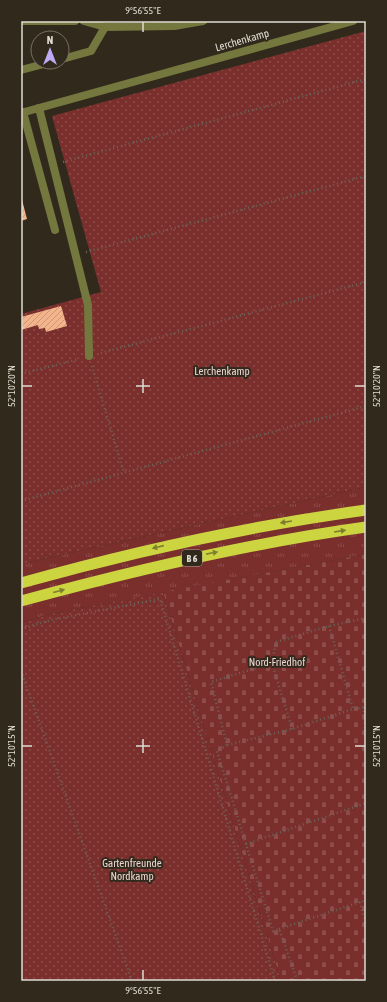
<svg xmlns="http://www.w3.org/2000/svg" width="387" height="1002" viewBox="0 0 387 1002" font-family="'Asap Condensed',sans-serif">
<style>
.grass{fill:url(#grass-tufts)}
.cemetery{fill:url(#cemetery-stones)}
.garden{fill:url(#garden-dots)}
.building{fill:url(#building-hatch)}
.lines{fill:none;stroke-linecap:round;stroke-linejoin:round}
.path{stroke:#6b6458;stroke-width:2.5;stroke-dasharray:1 3;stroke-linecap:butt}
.service{stroke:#74783f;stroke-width:8}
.minor{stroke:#74783f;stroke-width:8}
.tertiary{stroke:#74783f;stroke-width:8}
.trunk{stroke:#ccd440;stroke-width:11}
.oneway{fill:#7e7f2e}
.ticks{fill:none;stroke:#e0dbd3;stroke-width:1.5}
.labels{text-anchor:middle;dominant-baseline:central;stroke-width:4;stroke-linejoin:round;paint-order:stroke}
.shield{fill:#312a1c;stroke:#aca69c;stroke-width:1}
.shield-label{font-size:10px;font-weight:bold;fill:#e0dbd3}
.street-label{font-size:11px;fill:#e0dbd3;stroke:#312a1c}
.park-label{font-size:11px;fill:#eed5d2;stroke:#312a1c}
.neatline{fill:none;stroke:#e0dbd3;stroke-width:1.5}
.ticks-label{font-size:10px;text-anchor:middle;fill:#e0dbd3}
</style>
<defs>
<pattern id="grass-tufts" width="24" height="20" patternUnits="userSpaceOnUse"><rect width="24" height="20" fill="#7a2f2d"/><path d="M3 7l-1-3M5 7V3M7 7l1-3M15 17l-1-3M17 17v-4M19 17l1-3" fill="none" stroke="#8d4d4b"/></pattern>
<pattern id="cemetery-stones" width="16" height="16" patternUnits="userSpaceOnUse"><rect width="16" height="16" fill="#7a2f2d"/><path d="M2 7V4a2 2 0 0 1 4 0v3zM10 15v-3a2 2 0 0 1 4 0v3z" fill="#8d4d4b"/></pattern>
<pattern id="garden-dots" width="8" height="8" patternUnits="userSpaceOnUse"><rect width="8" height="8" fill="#7a2f2d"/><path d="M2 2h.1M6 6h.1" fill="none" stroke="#8d4d4b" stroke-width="1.8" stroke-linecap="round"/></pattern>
<pattern id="building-hatch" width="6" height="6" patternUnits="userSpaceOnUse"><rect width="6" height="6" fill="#f4b48b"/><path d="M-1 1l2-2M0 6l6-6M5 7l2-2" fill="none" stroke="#c89878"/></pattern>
</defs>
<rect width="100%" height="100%" fill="#312a1c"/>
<path class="grass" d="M366 487V554L49 614 21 623V564Z"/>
<path class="cemetery" d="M366 554V981H281L163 592Z"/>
<path class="garden" d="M366 31V487L21 564V314L101 292 52 116Z
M163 592 281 981H21V623L49 614Z"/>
<path class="building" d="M21 196 27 219 21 221Z
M61 306 67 326 46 332 45 328 39 329 38 325 21 330V317Z"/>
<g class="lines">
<path class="path" d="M63 162 366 79
M86 252 366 176
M101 353 366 282
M92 366 124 473
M21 374 79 359
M21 501 366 406
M366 618 329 626 276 642 272 663 211 682 227 745 292 729 353 709 366 707
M329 626 353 709
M21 629 51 620 160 599 275 981
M272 663 292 729
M21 671 132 981
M364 707 366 748
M227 745 217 751 273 931 279 929 296 977 295 981
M246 844 366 803
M360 902 366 925
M279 929 366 900"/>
<path class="service" d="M39 108 88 305 89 356
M23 112 55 230"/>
<path class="minor" d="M21 21H75
M84 21 105 27 174 26 203 21
M62 59 91 51 105 27
M21 70 51 62"/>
<path class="tertiary" d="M21 113 353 21"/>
<path class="trunk" d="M21 583C135 551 249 526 366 510
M21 601C135 570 249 543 366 527"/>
</g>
<defs><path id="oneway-solid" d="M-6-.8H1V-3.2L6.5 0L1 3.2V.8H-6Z"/></defs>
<g class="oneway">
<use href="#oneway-solid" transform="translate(286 522) rotate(171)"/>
<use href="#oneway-solid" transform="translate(340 531) rotate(-9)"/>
<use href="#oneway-solid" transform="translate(158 547) rotate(167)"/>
<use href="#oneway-solid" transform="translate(212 553) rotate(-11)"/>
<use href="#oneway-solid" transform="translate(59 591) rotate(-15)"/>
</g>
<path class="ticks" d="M143 22V32M143 379V393M22 386H32M136 386H150M355 386H365M143 739V753M22 746H32M136 746H150M355 746H365M143 970V980"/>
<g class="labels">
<rect class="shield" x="182" y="550" width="20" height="16" rx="3"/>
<g class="shield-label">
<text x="192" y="558">B 6</text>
</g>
<g class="street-label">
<text transform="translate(242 40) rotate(-16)">Lerchenkamp</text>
</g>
<g class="park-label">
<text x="222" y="371">Lerchenkamp</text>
<text x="277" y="662">Nord-Friedhof</text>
<text x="132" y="863">Gartenfreunde<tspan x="132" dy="13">Nordkamp</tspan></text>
</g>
</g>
<rect width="387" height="1002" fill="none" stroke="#312a1c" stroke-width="44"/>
<g transform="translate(50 50)"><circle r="19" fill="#312a1c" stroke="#777165"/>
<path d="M0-3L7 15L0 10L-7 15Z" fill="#bea9f5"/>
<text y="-6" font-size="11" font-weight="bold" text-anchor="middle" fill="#e0dbd3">N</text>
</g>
<rect x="22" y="22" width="343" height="958" class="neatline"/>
<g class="ticks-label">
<text x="143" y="14">9°56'55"E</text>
<text transform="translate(11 386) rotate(-90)" y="4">52°10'20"N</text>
<text transform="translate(376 386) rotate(-90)" y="4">52°10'20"N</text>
<text transform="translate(11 746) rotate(-90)" y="4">52°10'15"N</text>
<text transform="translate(376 746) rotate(-90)" y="4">52°10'15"N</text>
<text x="143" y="994">9°56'55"E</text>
</g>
</svg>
